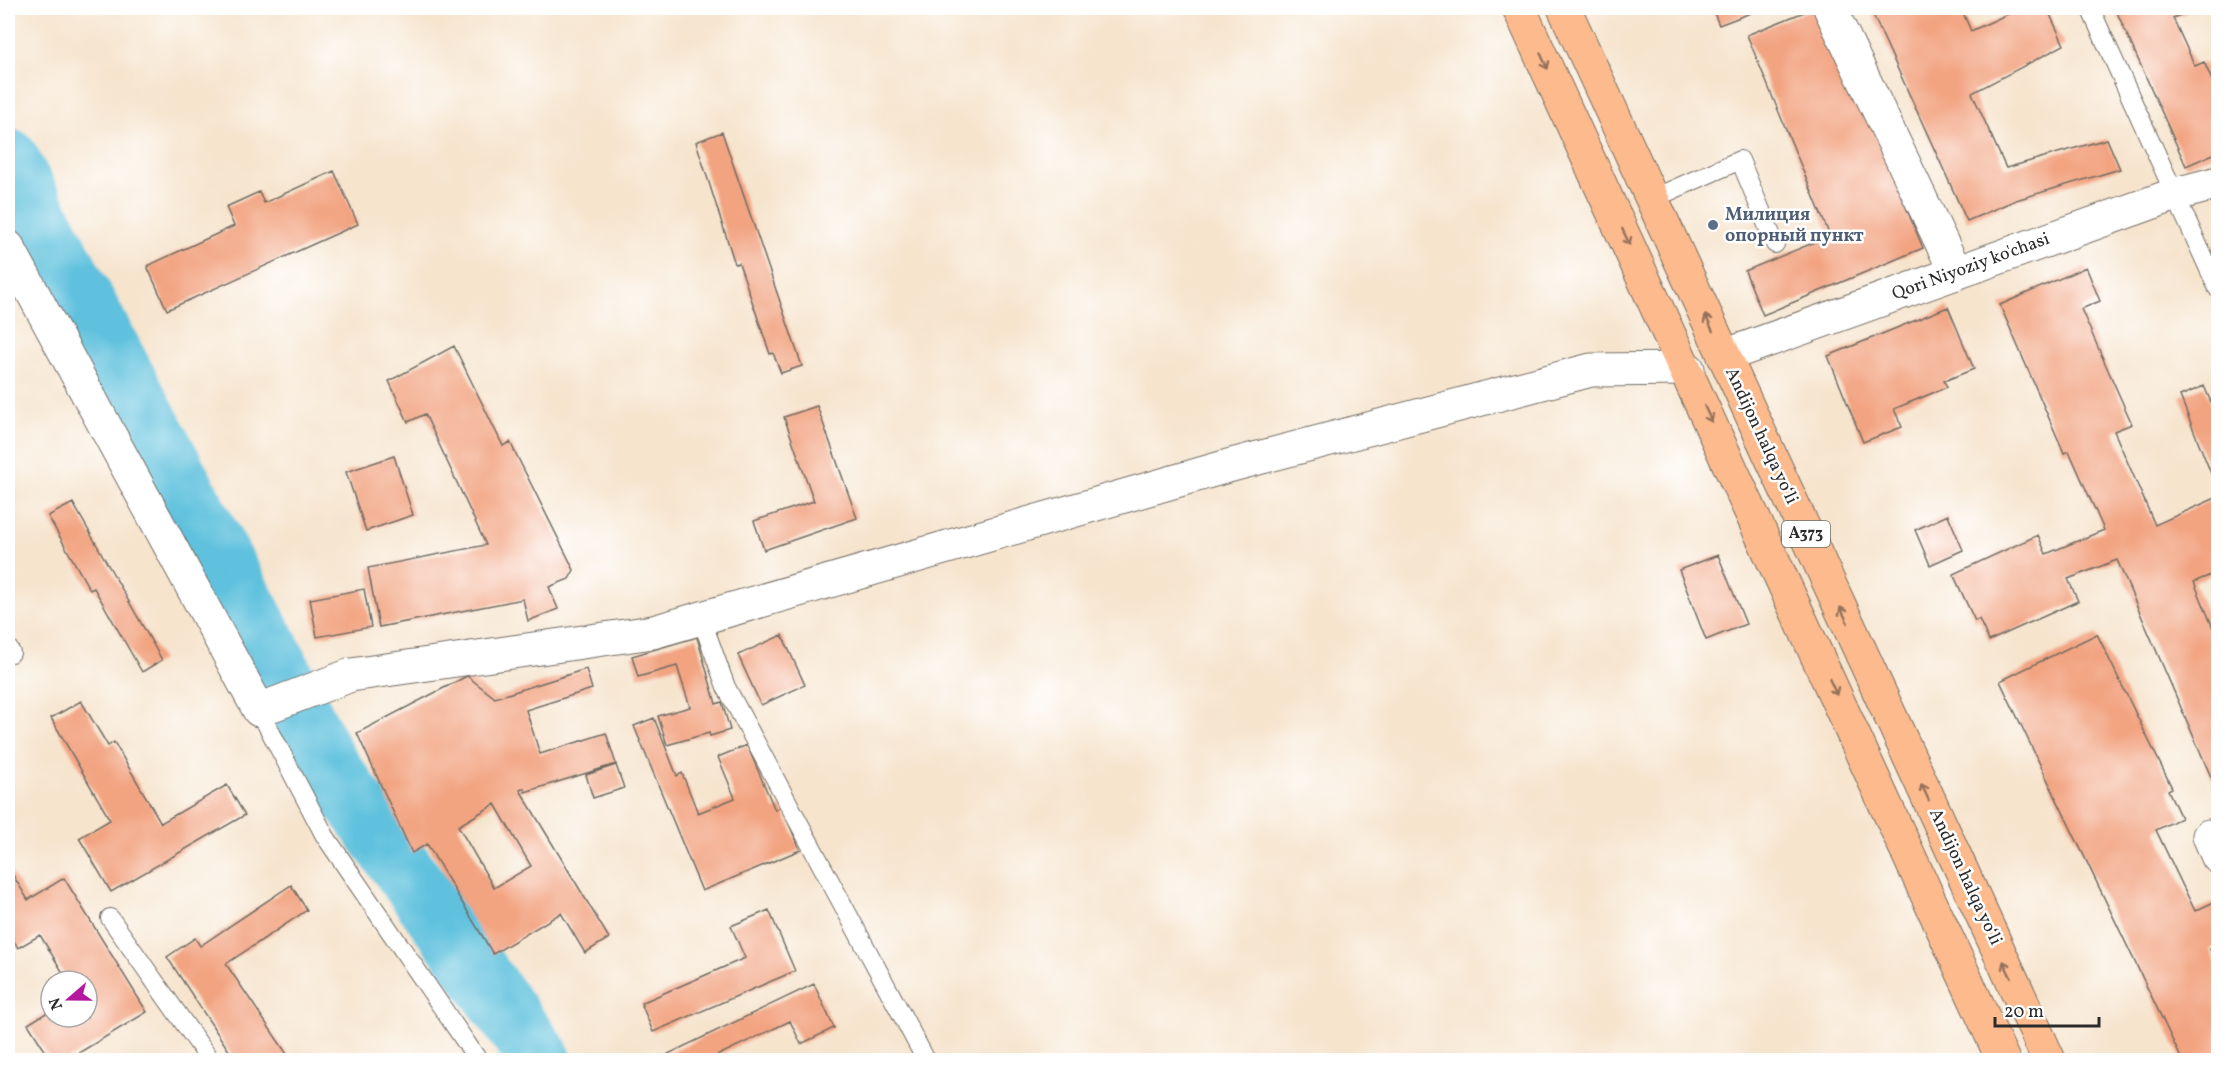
<svg xmlns="http://www.w3.org/2000/svg" width="2226" height="1068" viewBox="0 0 2226 1068" font-family="Vollkorn,serif">
<style>
.lines{fill:none;stroke-linecap:round;stroke-linejoin:round}
.river{stroke:#5fc1dd;stroke-width:62}
.building{fill:#f2a380;fill-rule:evenodd}
.service-casing{stroke:#726c64;stroke-width:20}
.minor-casing{stroke:#726c64;stroke-width:35}
.trunk-casing{stroke:#726c64;stroke-width:35}
.service{stroke:#fff;stroke-width:18}
.minor{stroke:#fff;stroke-width:33}
.trunk{stroke:#fcba8d;stroke-width:33}
.oneway{stroke:#94725c}
.service-dot{fill:#5c6f8a;stroke:#fff;stroke-width:2}
.labels{text-anchor:middle;dominant-baseline:central;stroke-width:5;stroke-linejoin:round;paint-order:stroke}
.shield{fill:#fff;stroke:#6b6b6b;stroke-width:1.5}
.shield-label{font-size:16px;font-weight:bold;fill:#2b2b2b}
.service-label{font-size:18px;font-weight:bold;fill:#4e5e75;stroke:#fff;text-anchor:start}
.street-label{font-size:18px;fill:#2b2b2b;stroke:#fff}
</style>
<rect width="100%" height="100%" fill="#fff"/>
<filter id="ink" filterUnits="userSpaceOnUse"><feTurbulence type="fractalNoise" baseFrequency=".0167" numOctaves="2"/><feDisplacementMap in="SourceGraphic" scale="12" xChannelSelector="R" yChannelSelector="G"/><feConvolveMatrix kernelMatrix="1 2 1 2 8 2 1 2 1" color-interpolation-filters="sRGB"/></filter>
<filter id="wash" filterUnits="userSpaceOnUse"><feTurbulence type="fractalNoise" baseFrequency=".008" numOctaves="4" result="noise"/><feDisplacementMap in="SourceGraphic" scale="24" xChannelSelector="R" yChannelSelector="G"/><feGaussianBlur stdDeviation="1.35" result="paint"/><feColorMatrix in="noise" values="0 0 0 0 0 0 0 0 0 0 0 0 0 0 0 0 0 1.4 0 .05"/><feComposite in="paint" operator="in"/></filter>
<g filter="url(#wash)">
<rect width="100%" height="100%" fill="#f6e4cd"/>
<g class="lines">
<path class="river" d="M8 159 276 662 325 761 541 1060"/>
</g>
<g id="blocks">
<path class="building" d="M1712 8H1764L1719 25Z
M1814 8H1823L1923 248 1763 315 1745 271 1830 236 1747 35Z
M1870 8H1961L1971 31 2019 9 2018 8H2047L2064 45 1972 93 2006 168 2107 139 2120 169 2016 200 1967 221Z
M2115 8H2197L2173 18 2195 66 2204 62 2218 94V152L2186 166Z
M722 132 802 366 781 373 773 353 770 354 739 263 735 264 696 142Z
M334 171 358 224 167 310 147 266 234 226 226 207 259 192 264 203Z
M2086 267 2100 301 2081 309 2132 424 2114 431 2155 525 2218 497V572L2194 582 2218 640V793L2117 560 2068 579 2078 601 1989 641 1979 619 1975 621 1953 574 2038 535 2046 554 2104 530 2069 451 2064 453 2000 305Z
M1948 307 1974 369 1944 381 1947 387 1894 409 1902 427 1863 442 1828 356Z
M454 346 503 446 510 442 574 570 569 579 549 587 558 609 528 621 523 599 379 627 368 568 486 545 425 414 408 422 389 381Z
M2204 386 2218 418V491L2180 396Z
M817 406 857 518 764 550 754 521 814 501 784 417Z
M394 456 413 515 366 531 346 472Z
M73 503 162 660 142 672 94 588 90 590 48 516Z
M1948 515 1963 550 1930 565 1915 530Z
M1718 555 1746 624 1706 640 1679 570Z
M364 589 371 627 317 637 310 599Z
M2097 634 2172 788 2168 790 2181 818 2156 830 2195 911 2218 900V945L2210 949 2218 967V1060H2182L2000 681Z
M782 635 805 685 761 705 738 655Z
M697 637 716 704 722 702 730 730 710 736 709 733 667 745 658 716 690 707 677 666 638 677 632 656Z
M586 669 592 689 526 710 540 754 606 733 616 764 525 792 524 788 520 790 609 938 585 953 561 913 493 954 427 844 412 853 357 733 467 676 495 698ZM495 804 531 866 494 888 458 826Z
M81 701 108 746 114 742 161 823 227 785 245 815 111 892 79 838 110 820 51 718Z
M654 718 677 776 682 773 698 813 735 798 718 757 747 745 775 810 782 807 800 850 702 891 634 726Z
M616 765 624 788 593 798 586 775Z
M8 867 28 900 64 878 147 1012 67 1060H51L28 1024 51 1010V1017H87V981H68L40 935 18 948 8 930Z
M291 885 307 910 226 964 291 1060H235L167 957 195 938 200 946Z
M769 910 795 971 653 1032 641 1003 745 958 731 926Z
M814 984 834 1028 801 1044 790 1021 708 1060H671L668 1054Z"/>
</g>
</g>
<g filter="url(#ink)">
<use href="#blocks" fill-opacity="0" stroke="#726c64" stroke-width="1.5"/>
<g class="lines">
<defs>
<path id="service" d="M2090 8 2218 289
M1652 199 1740 160 1775 244
M701 618 726 687 926 1060
M8 648 11 653
M259 710 325 836 478 1060
M110 918 210 1060"/>
<path id="minor" d="M1830 8 1956 273
M8 247 259 710 351 675 653 632 1228 466 1591 370 1688 369
M1724 356 2176 194 2218 183
M2209 836 2218 857"/>
<path id="trunk" d="M1519 8 2003 1060
M1564 8 2049 1060"/>
</defs>
<use href="#service" class="service-casing"/>
<use href="#minor" class="minor-casing"/>
<use href="#trunk" class="trunk-casing"/>
<use href="#service" class="service"/>
<use href="#minor" class="minor"/>
<use href="#trunk" class="trunk"/>
</g>
<defs><path id="oneway-shaft" d="M-6 0H5M1.5-3L5.5 0L1.5 3" fill="none" stroke-width="1.6" stroke-linecap="round" stroke-linejoin="round" transform="scale(1.5)"/></defs>
<g class="oneway">
<use href="#oneway-shaft" transform="translate(1544 61) rotate(65)"/>
<use href="#oneway-shaft" transform="translate(1626 237) rotate(65)"/>
<use href="#oneway-shaft" transform="translate(1709 323) rotate(-115)"/>
<use href="#oneway-shaft" transform="translate(1708 414) rotate(65)"/>
<use href="#oneway-shaft" transform="translate(1844 615) rotate(-115)"/>
<use href="#oneway-shaft" transform="translate(1833 687) rotate(65)"/>
<use href="#oneway-shaft" transform="translate(1925 792) rotate(-115)"/>
<use href="#oneway-shaft" transform="translate(2007 969) rotate(-115)"/>
</g>
</g>
<circle class="service-dot" cx="1713" cy="225" r="6"/>
<g class="labels">
<rect class="shield" x="1782" y="521" width="48" height="26" rx="4.5"/>
<g class="shield-label">
<text x="1806" y="534">A373</text>
</g>
<g class="service-label">
<text x="1725" y="215">Милиция<tspan x="1725" dy="21">опорный пункт</tspan></text>
</g>
<g class="street-label">
<text transform="translate(1971 267) rotate(-20)">Qori Niyoziy ko'chasi</text>
<text transform="translate(1761 436) rotate(65)">Andijon halqa yo‘li</text>
<text transform="translate(1965 877) rotate(65)">Andijon halqa yo‘li</text>
</g>
</g>
<rect width="2226" height="1068" fill="none" stroke="#fff" stroke-width="30"/>
<g transform="translate(69 999) rotate(250)"><circle r="28" fill="#ffffff" stroke="#aaaaaa" stroke-width="1.5"/>
<path d="M0-4.5L10 22L0 15L-10 22Z" fill="#b5179e"/>
<text y="-9" font-size="16" font-weight="bold" text-anchor="middle" fill="#2b2b2b">N</text>
</g>
<path d="M1995 1017v9h104v-9" fill="none" stroke="#2b2b2b" stroke-width="3"/>
<text x="2004" y="1017" font-size="18" fill="#2b2b2b" stroke="#ffffff" stroke-width="4.5" paint-order="stroke">20 m</text>
</svg>
